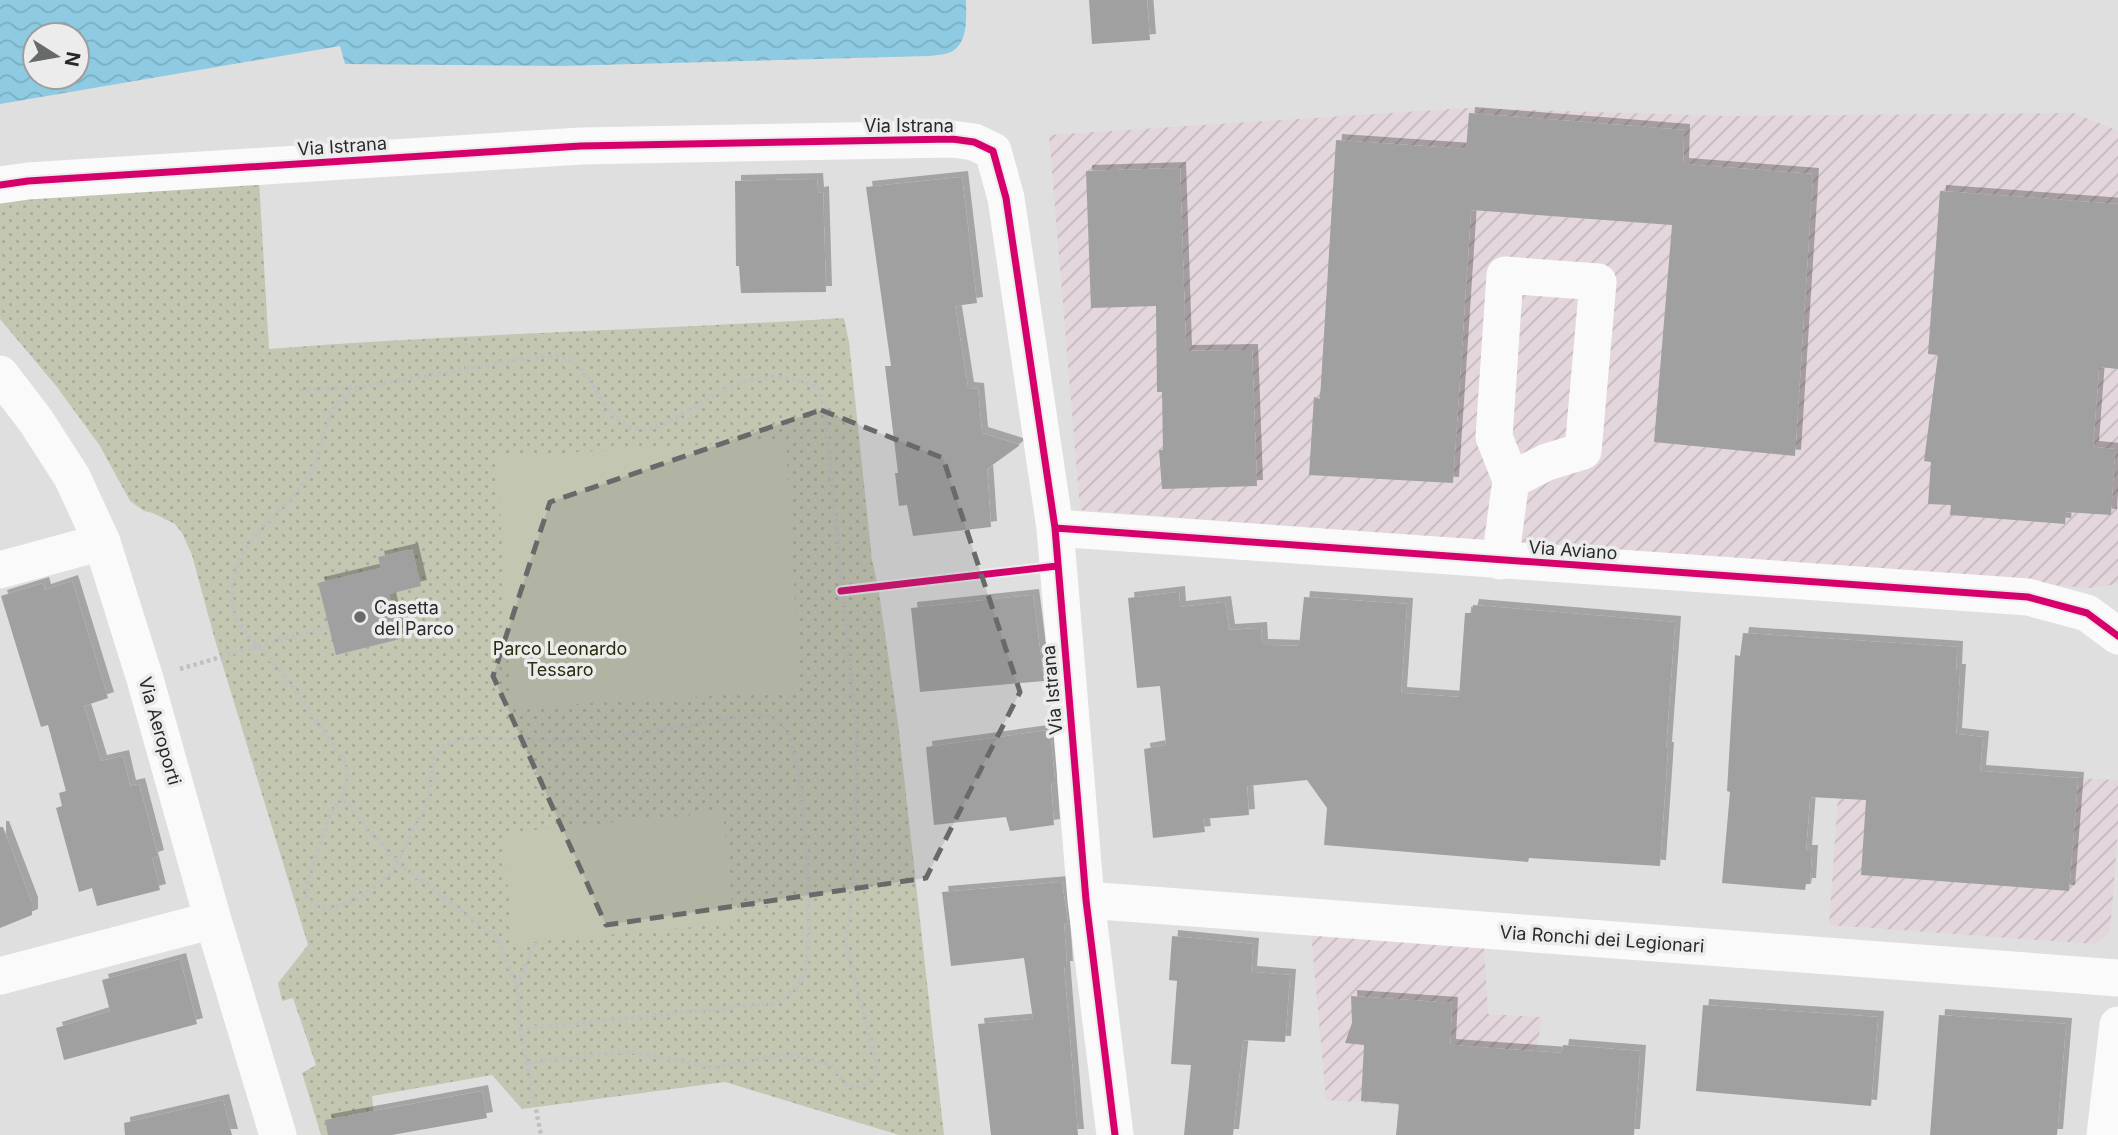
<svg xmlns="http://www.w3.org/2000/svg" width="2118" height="1135" viewBox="0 0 2118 1135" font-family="Inter,sans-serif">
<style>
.industrial{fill:url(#industrial-furrows)}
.grass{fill:url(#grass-dots)}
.garden{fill:#c3c7b1}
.water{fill:url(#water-waves);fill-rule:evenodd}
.building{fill:#a0a0a1;filter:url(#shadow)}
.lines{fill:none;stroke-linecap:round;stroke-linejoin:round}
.path{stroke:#c0c0c1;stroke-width:4.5;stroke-dasharray:3.5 3.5;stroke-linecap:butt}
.minor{stroke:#fafafa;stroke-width:37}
.cycleway-casing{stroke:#ececed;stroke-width:11}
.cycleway{stroke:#d6006c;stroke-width:7}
.marked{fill:#686969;fill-opacity:0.2;stroke:#686969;stroke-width:5;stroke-dasharray:14 9;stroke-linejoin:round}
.poi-dot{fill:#686969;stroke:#ececed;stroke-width:2.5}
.labels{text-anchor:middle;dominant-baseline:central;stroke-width:7;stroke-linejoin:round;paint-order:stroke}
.street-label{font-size:18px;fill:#282929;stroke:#ececed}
.poi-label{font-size:18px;fill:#282929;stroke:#ececed;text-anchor:start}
.park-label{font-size:18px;fill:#292d0d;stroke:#ececed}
</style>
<defs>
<pattern id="industrial-furrows" width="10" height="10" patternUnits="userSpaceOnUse" patternTransform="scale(1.75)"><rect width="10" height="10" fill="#e3d6dc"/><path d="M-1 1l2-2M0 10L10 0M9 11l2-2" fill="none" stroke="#c3b8bd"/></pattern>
<pattern id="grass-dots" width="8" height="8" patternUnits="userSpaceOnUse" patternTransform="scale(1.75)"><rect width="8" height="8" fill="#c3c7b1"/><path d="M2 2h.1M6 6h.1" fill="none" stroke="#a8ab98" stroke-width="1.8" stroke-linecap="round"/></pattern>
<pattern id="water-waves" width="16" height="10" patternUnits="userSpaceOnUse" patternTransform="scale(1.75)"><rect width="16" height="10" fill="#8ecbe2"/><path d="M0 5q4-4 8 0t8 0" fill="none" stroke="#7aaec2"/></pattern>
<filter id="shadow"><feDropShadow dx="6" dy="-6" stdDeviation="0" flood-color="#0004"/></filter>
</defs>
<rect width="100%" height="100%" fill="#dfdfe0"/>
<path class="industrial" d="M1466 108 1726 116 2074 113 2118 131V584L2089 588 1080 510 1049 135Z
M2077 778 2118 780V831L2110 932 2095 944 1829 925 1838 798Z
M1311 932 1484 946 1488 1014 1542 1017 1537 1047 1532 1114 1326 1100Z"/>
<path class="grass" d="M259 180 269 349C460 334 652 330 844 318L849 342 872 560 878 586 898 723 944 1135H899L725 1082 522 1109 492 1075 372 1096 375 1126 373 1135H321L302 1073 316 1065 293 998 282 1001 278 983 308 945 215 640 192 555 182 533 175 524 153 513 144 511 130 501 100 446 57 387 0 319V199Z"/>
<path class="garden" d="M786 440 800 691 511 708 497 457Z
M723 812 734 923 513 944 503 833Z"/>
<path class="water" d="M0 0H966C966 17 969 42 951 52 945 55 935 55 929 56L561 66 345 64 340 46 0 104ZM35 35H77V77H35Z"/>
<path class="building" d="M1089 0H1147L1150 40 1092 44Z
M1469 113 1684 130 1683 164 1813 174 1795 456 1654 442 1672 225 1471 210 1453 483 1309 475 1314 397 1320 399 1336 140 1466 149Z
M1180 168 1186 351 1252 350 1257 486 1162 489 1159 450H1163L1162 392H1157L1156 306 1091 308 1086 171Z
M962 177 977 303 955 306 968 388 978 389 982 433 1020 445 987 469 991 527 913 536 907 505 899 506 895 473H898L885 366H891L866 187Z
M817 179 818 193 823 192 826 292 741 293 739 266H736L735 181Z
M1940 191 2118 204V369L2099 367 2093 447 2115 449 2111 515 2066 512 2065 524 1950 515 1951 505 1928 504 1931 462 1924 461 1938 355 1928 354Z
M412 549 421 586 389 594 400 639 336 655 318 583 381 568 378 557Z
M72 581 108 698 84 706 101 761 123 756 130 786 139 784 158 856 152 858 160 890 97 906 92 888 79 892 56 808 62 806 59 793 66 791 48 725 41 727 1 596 43 583 45 590Z
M1179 592 1180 607 1225 602 1229 630 1261 628 1262 645 1299 646 1304 597 1407 604 1401 693 1459 697 1465 613H1471L1473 605 1675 622 1666 748H1668L1660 866 1529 858 1528 862 1324 845 1327 808 1307 780 1247 786 1249 815 1203 819 1205 832 1153 838 1144 749 1166 745 1160 686 1137 688 1128 598Z
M1033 595 1044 681 920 692 911 608Z
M1743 633 1957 647 1956 670H1960L1956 734 1983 737 1980 771 2078 778 2069 891 1861 875 1866 800 1810 797 1806 851H1812L1810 884H1806L1805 890 1722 883 1730 792 1727 791 1735 655 1740 656Z
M1050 730 1055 782 1051 783 1054 825 1010 831 1006 817 934 825 926 747Z
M0 827H3L32 903V915L0 928Z
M1062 882 1068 923 1064 924 1067 967H1064L1078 1135H991L978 1024 1033 1019 1024 958 951 966 942 892Z
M1172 936 1253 944 1251 972 1290 975 1285 1042 1243 1040 1233 1135H1184L1191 1065 1171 1064 1177 981 1169 980Z
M180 959 197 1024 64 1060 56 1028 110 1011 102 980Z
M1351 996 1452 1003 1450 1045 1562 1053 1563 1045 1640 1051 1634 1135H1396L1399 1104 1361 1101 1364 1045 1345 1043 1352 1023Z
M1703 1005 1878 1017 1871 1106 1696 1091Z
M1939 1015 2066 1024 2057 1135H1930Z
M482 1091 487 1118 392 1135H328L325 1120Z
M223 1100 232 1135H125L124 1123Z"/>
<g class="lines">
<path class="path" d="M299 390 361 387 539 356C547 357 558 355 565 358 593 367 604 428 640 429 660 429 672 419 689 410 732 384 769 365 818 387L824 402 857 739 853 892 845 943 876 1061 875 1074 864 1085 856 1088 846 1084 831 1066 800 1056 779 1055 712 1068 630 1051 527 1063
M329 627 258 646C251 638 243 630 237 621 225 600 236 562 249 544 267 519 293 501 309 475 329 443 318 406 357 389
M180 669 258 646 282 672 344 761 348 772 342 798 398 863 497 937 517 986 520 1029 541 1135
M342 798 332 810 306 885 307 897 315 906 332 908 354 901 392 873 428 800 434 759 445 745 462 739 483 738 549 741 643 733 751 715 775 717C779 723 785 728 788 734 804 766 816 939 804 973 799 987 789 996 776 1003L520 1029
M517 986 536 941"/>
<path class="minor" d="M0 185 28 181 581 146 952 139 974 142 993 151 1006 198 1055 528 1086 900 1115 1135
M0 374 36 421 72 477 102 542 145 679 213 920 278 1135
M1055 528 2028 597 2087 613 2118 636
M1500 561 1511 480 1494 437 1505 275 1598 282 1583 451 1547 462 1511 480
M0 570 102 542
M1086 900 2118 978
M0 976 213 920
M2105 1135 2118 1025"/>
<defs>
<path id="cycleway" d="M0 185 28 181 581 146 952 139 974 142 993 151 1006 198 1055 528 1086 900 1115 1135
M1055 528 2028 597 2087 613 2118 636
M841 591 1057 566"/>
</defs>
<use href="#cycleway" class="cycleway-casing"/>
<use href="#cycleway" class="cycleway"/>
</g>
<path class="marked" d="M821 410 943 458 1020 692 926 878 606 925 493 676 550 502Z"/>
<circle class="poi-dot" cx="360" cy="617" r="7"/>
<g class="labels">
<g class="street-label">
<text x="909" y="125">Via Istrana</text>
<text transform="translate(342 146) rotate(-4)">Via Istrana</text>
<text transform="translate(1573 550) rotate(4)">Via Aviano</text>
<text transform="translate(1052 690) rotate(-95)">Via Istrana</text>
<text transform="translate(160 731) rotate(74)">Via Aeroporti</text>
<text transform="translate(1602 939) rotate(4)">Via Ronchi dei Legionari</text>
</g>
<g class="poi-label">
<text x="374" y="607">Casetta<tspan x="374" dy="21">del Parco</tspan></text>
</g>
<g class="park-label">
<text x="560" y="648">Parco Leonardo<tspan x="560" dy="21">Tessaro</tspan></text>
</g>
</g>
<g transform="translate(56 56) rotate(101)"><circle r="33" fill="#ececed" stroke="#9e9e9f" stroke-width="2"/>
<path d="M0-5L12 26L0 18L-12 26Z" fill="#686969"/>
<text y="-10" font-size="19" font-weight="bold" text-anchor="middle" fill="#282929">N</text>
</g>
</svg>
